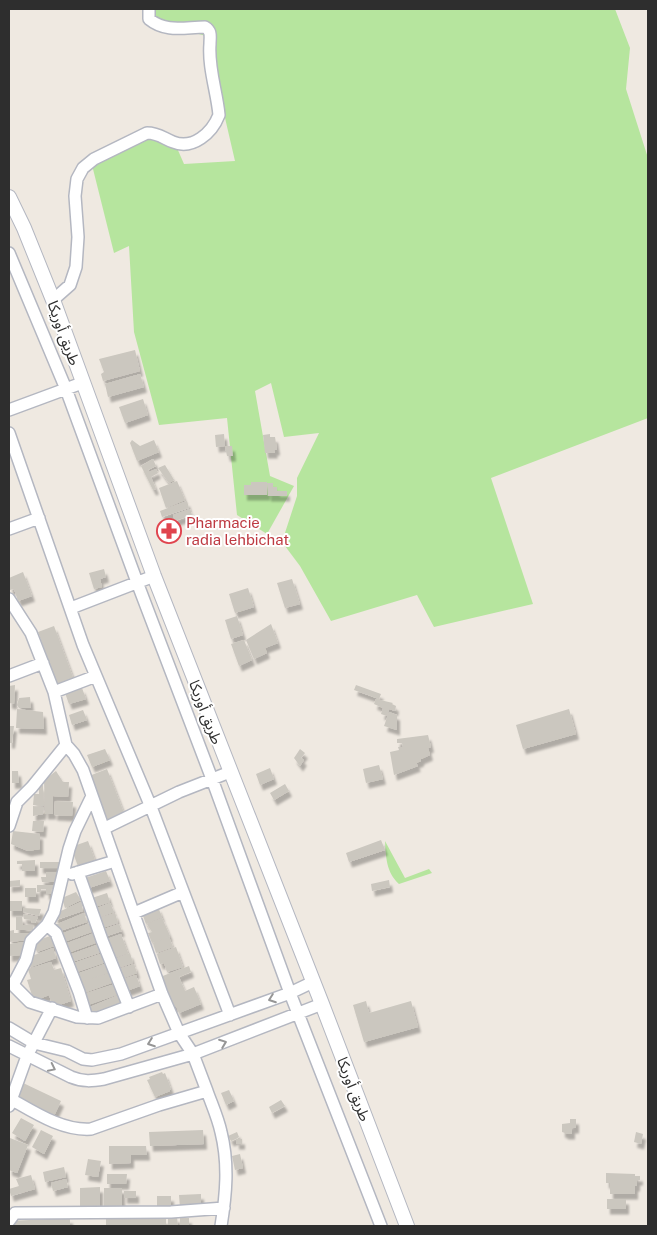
<svg xmlns="http://www.w3.org/2000/svg" width="657" height="1235" viewBox="0 0 657 1235" font-family="'Public Sans','Noto Sans Arabic',sans-serif">
<style>
.green{fill:#b6e59e}
.building{fill:#cbc7bf;filter:url(#shadow)}
.lines{fill:none;stroke-linecap:round;stroke-linejoin:round}
.minor-casing{stroke:#b4b7c1;stroke-width:14}
.tertiary-casing{stroke:#b4b7c1;stroke-width:16}
.minor{stroke:#fff;stroke-width:11}
.tertiary{stroke:#fff;stroke-width:14}
.oneway{stroke:#969696}
.labels{text-anchor:middle;dominant-baseline:central;stroke-width:4;stroke-linejoin:round;paint-order:stroke}
.street-label{font-size:15px;fill:#2e2e2e;stroke:#fff}
.health-label{font-size:15px;fill:#be3a42;stroke:#fff;text-anchor:start}
</style>
<defs>
<filter id="shadow"><feDropShadow dx="3" dy="5.5" stdDeviation="1" flood-color="#0004"/></filter>
</defs>
<rect width="100%" height="100%" fill="#efe9e1"/>
<path class="green" d="M154 9H615L630 48 626 89 648 158V418L491 478 533 604 434 627 417 595 331 621 300 566 282 542 297 496V478L319 433 284 437 271 383 255 391 270 476 294 486 267 534 237 515 227 418 159 425 134 332 129 246 114 253 92 165 149 135 177 148 184 164 235 161 206 36 153 22Z
M385 841 405 878 429 869 432 873 399 884C386 872 386 857 385 841Z"/>
<path class="building" d="M135 350 140 371 103 381 101 374 104 372 99 359Z
M140 374 144 387 108 397 105 384Z
M143 399 148 415 125 423 119 407Z
M224 434 225 446 216 447 215 435Z
M270 434V437H275L277 450H274L275 453H265L263 435Z
M132 440 140 446 154 440 159 452 137 461 130 443Z
M225 446H232L233 456H227Z
M153 459 156 466 148 470 149 472 156 469 158 473 151 477 156 489 153 490 141 466Z
M165 465 174 480 169 483 158 468Z
M177 481 185 500 166 508 159 488Z
M251 482H267V495H244V485H251Z
M267 483H273V487H277V491H287V496H268Z
M187 501 189 508 162 517 160 511Z
M190 509 192 515 175 521 173 515Z
M104 569 106 577 100 579 102 587 94 589 89 573Z
M23 572 32 596 18 601 14 589 10 590 9 578Z
M292 579 300 604 285 608 277 583Z
M248 588 254 607 235 613 229 594Z
M237 616 243 635 231 639 225 620Z
M271 624 278 643 265 648 267 653 254 659 246 640Z
M54 626 74 680 58 686 38 632Z
M244 640 252 660 239 666 231 644Z
M15 685 14 704 9 703V686Z
M356 685 381 694 379 699 354 690Z
M82 688 86 699 69 704 65 693Z
M30 697 31 708H19L17 705 19 698Z
M376 699 393 703 392 704 396 706 395 711 389 709 387 716 381 714 383 708 374 704Z
M17 709 43 712 44 729 16 728Z
M569 709 576 734 523 749 516 725Z
M83 710 87 720 72 725 69 715Z
M389 712 397 715V730L384 726Z
M9 726H14L12 743H9Z
M428 735 431 747 428 748 430 755 421 759V761L416 763 418 766 394 775 390 752 399 750 398 747H403L402 743H397V739Z
M105 749 110 760 92 767 87 755Z
M300 749 305 753 301 758 304 760 300 766 294 758Z
M379 765 383 779 366 783 363 769Z
M270 768 274 779 260 785 256 774Z
M107 769 124 813 106 820 89 776Z
M12 771H18L19 783H12Z
M56 771 63 782H69L68 797 53 796V814H45L44 780Z
M285 784 289 791 274 800 270 793Z
M43 785 44 806 33 805 34 794H39V786Z
M55 801 73 802 72 816 54 815Z
M33 806 44 807 43 814 33 816Z
M33 821H44L43 832 32 831Z
M13 831 40 834V849L28 851 11 844Z
M381 840 385 850 349 862 346 853Z
M88 841 96 863 79 869 71 847Z
M35 860V871H22V864H17V861Z
M40 862H59V868H40Z
M106 871 110 881 86 889 82 879Z
M46 872H58V882H42L41 877H46Z
M20 880V886L9 887V881Z
M389 880 390 887 372 891 371 884Z
M37 885H57V889H52L51 894H46V889H41V892H37Z
M25 888H36V897H25Z
M76 892 81 900 65 908 62 898Z
M107 893 110 902 92 908 89 899Z
M9 901H22V911H9Z
M81 902 83 911 56 920 54 914Z
M110 903 114 912 95 919 92 910Z
M158 907 162 917 146 924 142 913Z
M23 908 41 909 39 916 23 912Z
M84 913 87 922 57 932 55 925Z
M115 913 118 923 99 929 96 919Z
M23 914 38 917 35 923H32L31 920 24 919Z
M16 917H22L23 925H34L33 930H16Z
M162 918 170 936 152 943 148 933 152 932 147 924Z
M93 922 97 930 61 943 58 935Z
M119 924 122 931 104 937 101 930Z
M14 930V933H30L28 940 9 942V931Z
M97 932 101 941 65 954 62 945Z
M121 934 128 953 112 959 104 940Z
M50 936 54 946 37 952 33 942Z
M169 937 173 947 156 953 153 943Z
M26 942 21 955 9 956V944Z
M102 943 105 951 69 963 66 956Z
M176 947 183 967 167 972 164 963 160 964 157 954Z
M53 948 56 958 28 968 26 965 29 957Z
M106 952 109 961 74 973 71 964Z
M130 953 133 963 115 969 112 960Z
M51 962 54 970 61 968 71 1001 53 1007 49 995 34 1001 27 980 31 979 28 969Z
M110 962 113 971 77 984 74 975Z
M134 964 137 973 118 980 115 970Z
M189 966 191 972 179 977 185 991 194 987 201 1004 179 1013 176 1006 172 1007 160 977Z
M113 972 117 981 81 994 77 984Z
M136 975 140 986 124 992 120 980Z
M118 983 122 993 85 1006 81 995Z
M121 994 124 1001 93 1014 90 1007Z
M366 1001 369 1013 411 1001 418 1027 364 1042 353 1005Z
M162 1072 163 1074 165 1073 171 1089 169 1090 170 1091 155 1097 147 1080 150 1079 149 1077Z
M21 1082 61 1101 53 1118 13 1100Z
M229 1090 234 1101 226 1105 221 1093Z
M281 1100 285 1106 272 1113 269 1107Z
M21 1118 34 1125 25 1141 12 1133Z
M570 1119H576V1128H572V1134H565V1133L562 1132V1124L570 1123Z
M41 1130 53 1136 44 1154 32 1147Z
M203 1130 204 1144 150 1146 149 1132Z
M237 1132 239 1137 236 1139H242V1144H236V1139L231 1141 228 1136Z
M636 1132 643 1134 641 1144 634 1142Z
M10 1138 28 1145 17 1173 9 1170V1142Z
M109 1146H146L147 1155H131V1163L109 1164Z
M240 1154 243 1168 235 1170 232 1156Z
M88 1159 101 1161 98 1177 85 1175Z
M64 1167 66 1177 45 1182 43 1172Z
M606 1173 635 1174V1176H640V1180H637V1186H635V1194H610V1183H606Z
M107 1174H127L126 1184H107Z
M31 1175 35 1189 11 1196 9 1189 19 1186 16 1179Z
M66 1179 68 1187 53 1191 51 1183Z
M100 1187V1210H80V1188Z
M104 1188H122V1209H104Z
M124 1191H136V1198H124Z
M201 1194V1206L180 1208 179 1195Z
M157 1196H171V1207H157Z
M607 1199H626V1209H607Z
M177 1217 178 1226H168V1218Z
M70 1218V1226H9V1221Z
M180 1218H189V1226H180Z
M106 1219H166V1226H106Z"/>
<g class="lines">
<defs>
<path id="minor" d="M9 253 66 389 137 582 212 779 290 993 381 1226
M53 300 70 285 76 267 78 237 75 196 77 179 83 168 94 159 147 133C158 133 163 138 173 142 193 150 212 133 219 115 217 92 208 68 210 44 210 37 212 31 205 27 185 27 166 33 149 19V9
M9 410 82 383
M9 433 83 645 151 807 230 1015
M9 529 39 518
M9 599 31 633 54 692
M71 608 154 576
M9 676 43 663
M66 745 74 754 83 770 162 994 179 1033 193 1054 207 1091
M9 826 17 802 32 787 66 745 54 692 96 676
M105 828 179 792 230 772
M78 872 102 940 129 1007
M72 874 115 861
M134 913 183 892
M47 925 56 933 79 992 87 1018
M9 983 13 985 30 1002 77 1017 98 1018 162 994
M13 985 26 960 31 941 47 925 54 912 69 849 75 831 92 796
M9 1028 34 1043 67 1051 83 1059 92 1060 121 1054 290 993 313 982
M9 1046 71 1077C83 1082 92 1081 104 1079L193 1054 322 1004
M9 1098C34 1112 62 1131 91 1129L159 1105 207 1091C212 1105 218 1118 221 1132 229 1164 226 1195 221 1226
M9 1106 27 1056 52 1008
M9 1221 15 1213 171 1212 224 1208"/>
<path id="tertiary" d="M9 197 24 228 53 300 154 576 322 1004 407 1226"/>
</defs>
<use href="#minor" class="minor-casing"/>
<use href="#tertiary" class="tertiary-casing"/>
<use href="#minor" class="minor"/>
<use href="#tertiary" class="tertiary"/>
</g>
<defs><path id="oneway-chevron" d="M-2-3.5L2.5 0L-2 3.5" fill="none" stroke-width="1.6" stroke-linecap="round" stroke-linejoin="round" transform="scale(1.25)"/></defs>
<g class="oneway">
<use href="#oneway-chevron" transform="translate(272 999) rotate(160)"/>
<use href="#oneway-chevron" transform="translate(151 1043) rotate(160)"/>
<use href="#oneway-chevron" transform="translate(223 1043) rotate(-21)"/>
<use href="#oneway-chevron" transform="translate(52 1068) rotate(26)"/>
</g>
<defs>
<symbol id="pharmacy-ring" viewBox="-11 -11 22 22"><circle r="9.5" fill="#fff" stroke="#e0444e" stroke-width="1.5"/><path d="M-2-6h4v4h4v4h-4v4h-4v-4h-4v-4h4Z" fill="#e0444e"/></symbol>
</defs>
<g fill-rule="evenodd">
<use href="#pharmacy-ring" x="155" y="517" width="28" height="28"/>
</g>
<g class="labels">
<g class="street-label">
<text transform="translate(64 333) rotate(70)">طريق أوريكا</text>
<text transform="translate(206 712) rotate(69)">طريق أوريكا</text>
<text transform="translate(354 1089) rotate(69)">طريق أوريكا</text>
</g>
<g class="health-label">
<text x="186" y="522">Pharmacie<tspan x="186" dy="17">radia lehbichat</tspan></text>
</g>
</g>
<rect width="657" height="1235" fill="none" stroke="#2e2e2e" stroke-width="20"/>
</svg>
